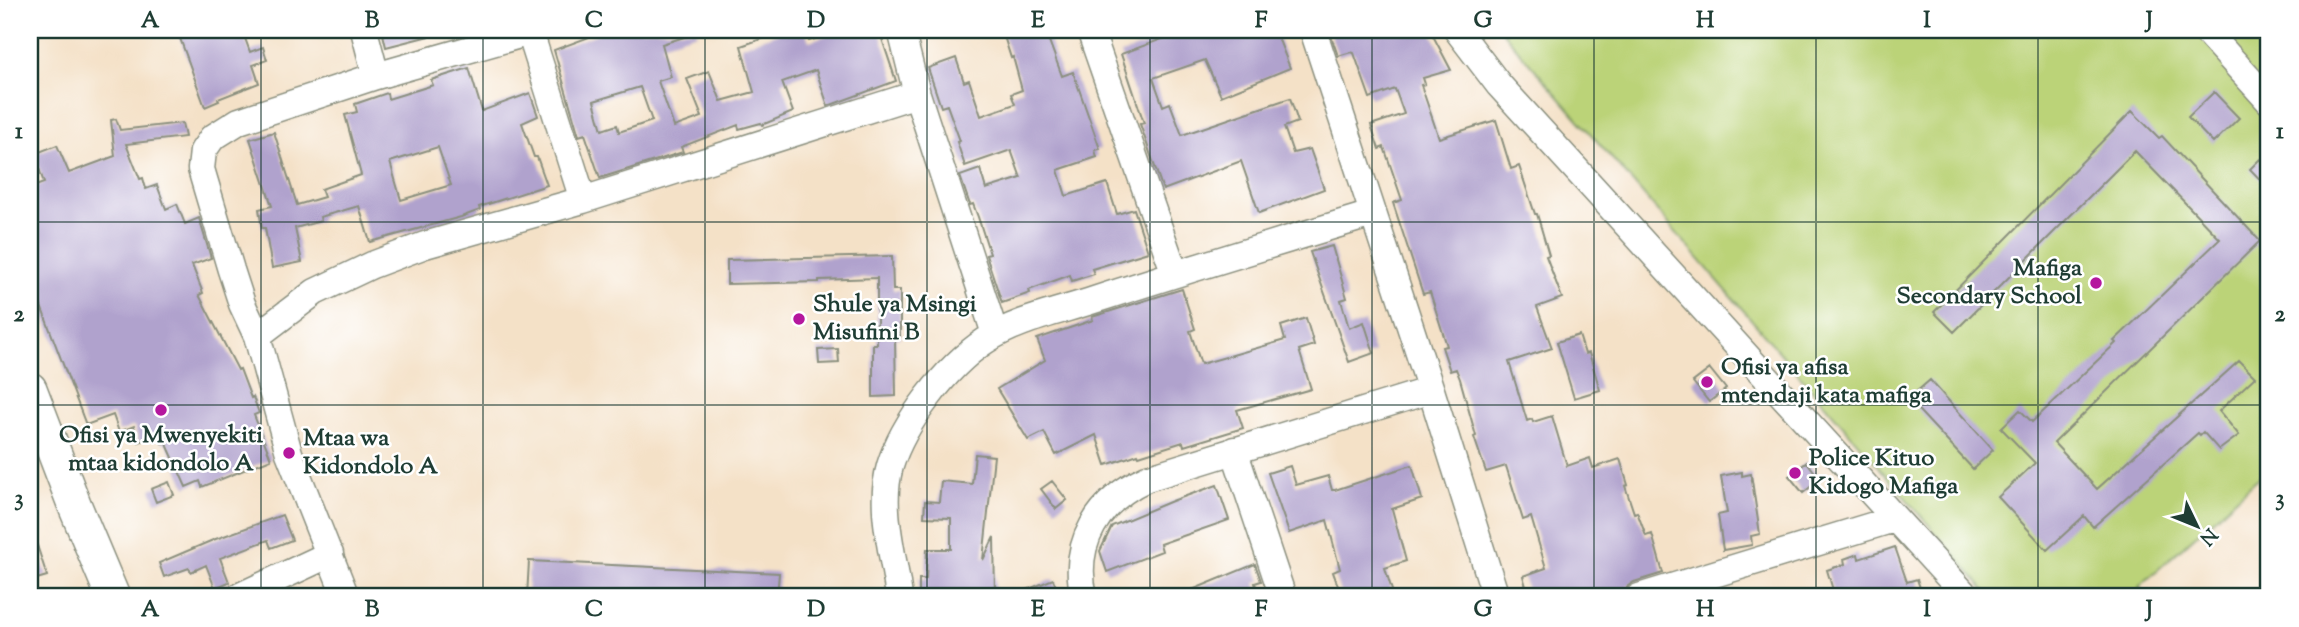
<svg xmlns="http://www.w3.org/2000/svg" width="2299" height="627" viewBox="0 0 2299 627" font-family="'Sorts Mill Goudy',serif">
<style>
.green{fill:#bbd378;stroke:#6d8856;stroke-width:2}
.building{fill:#b0a2cd;fill-rule:evenodd}
.lines{fill:none;stroke-linecap:round;stroke-linejoin:round}
.minor-casing{stroke:#8a8f7e;stroke-width:29}
.major-casing{stroke:#8a8f7e;stroke-width:36}
.minor{stroke:#fff;stroke-width:26}
.major{stroke:#fff;stroke-width:33}
.grid{fill:none;stroke:#1f3d34;stroke-width:2;stroke-opacity:0.55}
.poi-dot{fill:#b5179e;stroke:#fff;stroke-width:2.5}
.labels{text-anchor:middle;dominant-baseline:central;stroke-width:5;stroke-linejoin:round;paint-order:stroke}
.poi-label{font-size:24px;font-weight:bold;fill:#1f3d34;stroke:#fff;text-anchor:start}
.neatline{fill:none;stroke:#1f3d34;stroke-width:2.5}
.grid-label{font-size:23px;text-anchor:middle;font-weight:bold;fill:#1f3d34}
</style>
<rect width="100%" height="100%" fill="#fff"/>
<filter id="ink" filterUnits="userSpaceOnUse"><feTurbulence type="fractalNoise" baseFrequency=".0143" numOctaves="2"/><feDisplacementMap in="SourceGraphic" scale="14" xChannelSelector="R" yChannelSelector="G"/><feConvolveMatrix kernelMatrix="1 2 1 2 8 2 1 2 1" color-interpolation-filters="sRGB"/></filter>
<filter id="wash" filterUnits="userSpaceOnUse"><feTurbulence type="fractalNoise" baseFrequency=".00686" numOctaves="4" result="noise"/><feDisplacementMap in="SourceGraphic" scale="28" xChannelSelector="R" yChannelSelector="G"/><feGaussianBlur stdDeviation="1.57" result="paint"/><feColorMatrix in="noise" values="0 0 0 0 0 0 0 0 0 0 0 0 0 0 0 0 0 1.4 0 .05"/><feComposite in="paint" operator="in"/></filter>
<g filter="url(#wash)">
<rect width="100%" height="100%" fill="#f4e1c7"/>
<path class="green" d="M1501 30H2269V468L2139 587 2146 597H1991Z"/>
<g id="blocks">
<path class="building" d="M177 30H242L250 52 263 47 267 60 253 65 259 83 218 99 219 101 205 107Z
M382 30H433V35L386 47Z
M608 30H696L697 33 662 44 671 77 658 81 674 127 702 117 687 79 709 71 721 101 754 92 741 46 787 30H805L809 41 844 30H879L896 81 828 106 816 70 782 82 793 112 762 125 761 123 739 129 738 125 681 147 683 152 600 178 585 134 579 136 554 50ZM640 87 652 121 619 132 617 125 602 130 594 101Z
M1002 30H1045L1062 76 1073 72 1100 149 1095 150 1097 157 1058 170 1066 196 1107 183 1117 214 1134 209 1148 252 1092 269 1094 274 1072 281 1070 275 1029 290 1030 293 1002 303 986 255 990 254 978 217 973 204 970 205 960 176 980 169 986 189 1021 178 1011 150 965 166 957 142 960 141 947 105 941 107 928 68 956 58 964 82 969 80 981 116 1015 104 1011 94 1022 90 1013 57 1011 58Z
M1162 30H1275L1290 68 1221 96 1205 60 1153 78 1163 106 1170 103 1182 135 1290 98 1298 122 1284 127 1293 153 1310 149 1324 189 1259 213 1241 161 1163 190 1140 124 1144 123 1121 54 1165 38Z
M1329 30H1407L1408 32 1430 30 1451 70 1423 78 1425 84 1421 85 1439 138 1496 120 1511 169 1519 166 1535 214H1537L1549 255 1546 256 1562 298 1537 307 1552 348 1509 362 1527 421 1532 419 1533 422 1552 416 1567 466 1590 458 1593 468 1620 459 1628 485 1625 486 1634 513 1637 512 1646 536 1652 534 1663 573 1634 582 1628 586 1625 592 1605 597H1529L1523 576 1546 568 1531 517 1523 520 1506 466 1486 472 1474 437 1476 436 1460 379 1456 369 1450 371 1442 347 1447 346 1430 292 1423 294 1393 203 1402 200 1384 147 1379 149 1371 125 1404 114 1395 89 1370 98 1354 53 1351 52 1338 56Z
M469 68 482 111 530 93 538 116 522 123 534 157H537L547 185 479 207 480 210 461 217 370 242 359 206 320 217 321 221 295 228 302 262 272 268 265 228H262L259 209 272 206 250 139 274 132 297 205 324 197 321 189 361 175 345 115 357 112 355 104 387 93 388 99 433 85 431 80ZM438 147 451 185 401 200 390 162Z
M2214 92 2239 118 2213 143 2188 117Z
M2132 111 2159 138 2162 136 2260 241 2054 443 2097 489 2239 361 2255 377 2219 411 2239 435 2219 450 2203 432 2200 435 2198 433 2093 527 2084 516 2047 550 1998 497 2035 463 2001 428 2020 410 2032 422 2116 343 2114 341 2220 239 2135 151 1954 332 1934 312Z
M116 119 120 130 182 123 185 137 126 144 140 179 143 178 146 189 157 185 166 209 177 204 185 224 199 218 211 258 192 265 203 293 199 295 238 370 240 369 251 398 253 397 259 413 254 415 271 459 202 487 200 481 186 487 166 442 162 443 159 435 139 442 134 426 119 432 113 415 86 425 30 277V188L44 183 34 154 57 145 69 173 115 156 111 120Z
M2260 159 2269 168V189L2250 169Z
M1332 246 1347 298 1341 300 1349 328 1364 322 1374 353 1349 362 1310 252Z
M892 256 893 290H900V338H895L896 396 873 397V344H877V278L819 280V282L727 284V260Z
M1182 289 1195 329 1190 331 1201 364 1285 340 1281 326 1306 318 1314 345 1299 350 1311 389 1237 410 1243 428 1184 446 1183 442 1139 456 1138 454 1106 465 1096 435 1056 455 1044 432 1028 440 997 389 1045 360 1037 339 1093 320 1092 317Z
M1579 335 1585 354 1589 353 1600 390 1574 398 1557 342Z
M838 349 839 363 819 364 818 350Z
M1710 369 1726 389 1709 402 1693 382Z
M1930 380 1993 450 1973 469 1908 399Z
M975 454 994 456 983 560 994 537 995 596 919 595V579H926L927 549H951V518L924 517 925 501 939 502 941 481 972 484Z
M1807 462 1820 479 1803 493 1789 476Z
M1412 465 1422 499 1392 509 1406 561 1385 568 1394 597H1342L1333 572 1340 569 1327 520 1289 533 1268 473 1290 466 1296 485 1328 476 1332 490H1335Z
M1742 472V476L1751 474 1760 534 1751 536 1752 545 1723 550 1718 515 1727 513 1721 476Z
M1052 481 1067 500 1056 509 1041 489Z
M169 482 174 495 156 502 151 489Z
M1217 485 1229 520 1160 544 1162 551 1107 572 1100 551 1112 526 1172 501Z
M282 515 292 540 271 548 268 540 220 558 229 582 215 588 206 565 191 572 189 568 164 577 159 563 213 540Z
M30 533H33L47 576 30 581Z
M1895 547 1907 582 1917 579 1923 597H1835L1827 570 1845 564 1844 559 1858 554 1859 559Z
M529 561 779 573 777 597H527Z
M1255 564 1261 581 1255 583 1259 597H1175Z
M1053 579 1060 597H1010Z"/>
</g>
</g>
<g filter="url(#ink)">
<use href="#blocks" fill-opacity="0" stroke="#8a8f7e" stroke-width="2"/>
<g class="lines">
<defs>
<path id="minor" d="M364 30 376 76
M901 30 917 94 995 334
M1090 30 1175 274
M1313 30 1431 390 1496 597
M1457 30 1499 85 1967 597
M2205 30 2269 101
M530 32 583 200
M257 336 315 292 372 265 425 245 583 200 917 94
M1234 450 1283 597
M238 597 330 554
M346 597 289 453 257 336 242 304 231 270 201 169 203 151 212 138 239 121 376 76 537 30
M899 597C894 555 878 508 890 466 903 423 947 366 985 341 1016 320 1058 312 1094 300 1186 270 1279 242 1372 214
M1084 597C1071 543 1099 500 1147 478L1431 390
M1639 597 1894 519"/>
<path id="major" d="M30 389 74 504 113 597"/>
</defs>
<use href="#minor" class="minor-casing"/>
<use href="#major" class="major-casing"/>
<use href="#minor" class="minor"/>
<use href="#major" class="major"/>
</g>
</g>
<path class="grid" d="M261 30V597M483 30V597M705 30V597M927 30V597M1150 30V597M1372 30V597M1594 30V597M1816 30V597M2038 30V597M30 222H2269M30 405H2269"/>
<g class="poi-dot">
<circle cx="2096" cy="283" r="7"/>
<circle cx="799" cy="319" r="7"/>
<circle cx="1707" cy="382" r="7"/>
<circle cx="161" cy="410" r="7"/>
<circle cx="289" cy="453" r="7"/>
<circle cx="1795" cy="473" r="7"/>
</g>
<g class="labels">
<g class="poi-label">
<text x="2082" y="269" text-anchor="end">Mafiga<tspan x="2082" dy="28">Secondary School</tspan></text>
<text x="813" y="305">Shule ya Msingi<tspan x="813" dy="28">Misufini B</tspan></text>
<text x="1721" y="368">Ofisi ya afisa<tspan x="1721" dy="28">mtendaji kata mafiga</tspan></text>
<text x="161" y="436" text-anchor="middle">Ofisi ya Mwenyekiti<tspan x="161" dy="28">mtaa kidondolo A</tspan></text>
<text x="303" y="439">Mtaa wa<tspan x="303" dy="28">Kidondolo A</tspan></text>
<text x="1809" y="459">Police Kituo<tspan x="1809" dy="28">Kidogo Mafiga</tspan></text>
</g>
</g>
<rect width="2299" height="627" fill="none" stroke="#fff" stroke-width="77"/>
<g transform="translate(2197 526) rotate(133)" stroke="#ffffff" stroke-width="5" paint-order="stroke">
<path d="M0-5L12 26L0 18L-12 26Z" fill="#1f3d34"/>
<text y="-10" font-size="19" font-weight="bold" text-anchor="middle" fill="#1f3d34">N</text>
</g>
<rect x="38" y="38" width="2222" height="550" class="neatline"/>
<g class="grid-label">
<text x="150" y="27">A</text>
<text x="372" y="27">B</text>
<text x="594" y="27">C</text>
<text x="816" y="27">D</text>
<text x="1038" y="27">E</text>
<text x="1261" y="27">F</text>
<text x="1483" y="27">G</text>
<text x="1705" y="27">H</text>
<text x="1927" y="27">I</text>
<text x="2149" y="27">J</text>
<text x="19" y="138">1</text>
<text x="2280" y="138">1</text>
<text x="19" y="321">2</text>
<text x="2280" y="321">2</text>
<text x="19" y="505">3</text>
<text x="2280" y="505">3</text>
<text x="150" y="616">A</text>
<text x="372" y="616">B</text>
<text x="594" y="616">C</text>
<text x="816" y="616">D</text>
<text x="1038" y="616">E</text>
<text x="1261" y="616">F</text>
<text x="1483" y="616">G</text>
<text x="1705" y="616">H</text>
<text x="1927" y="616">I</text>
<text x="2149" y="616">J</text>
</g>
</svg>
